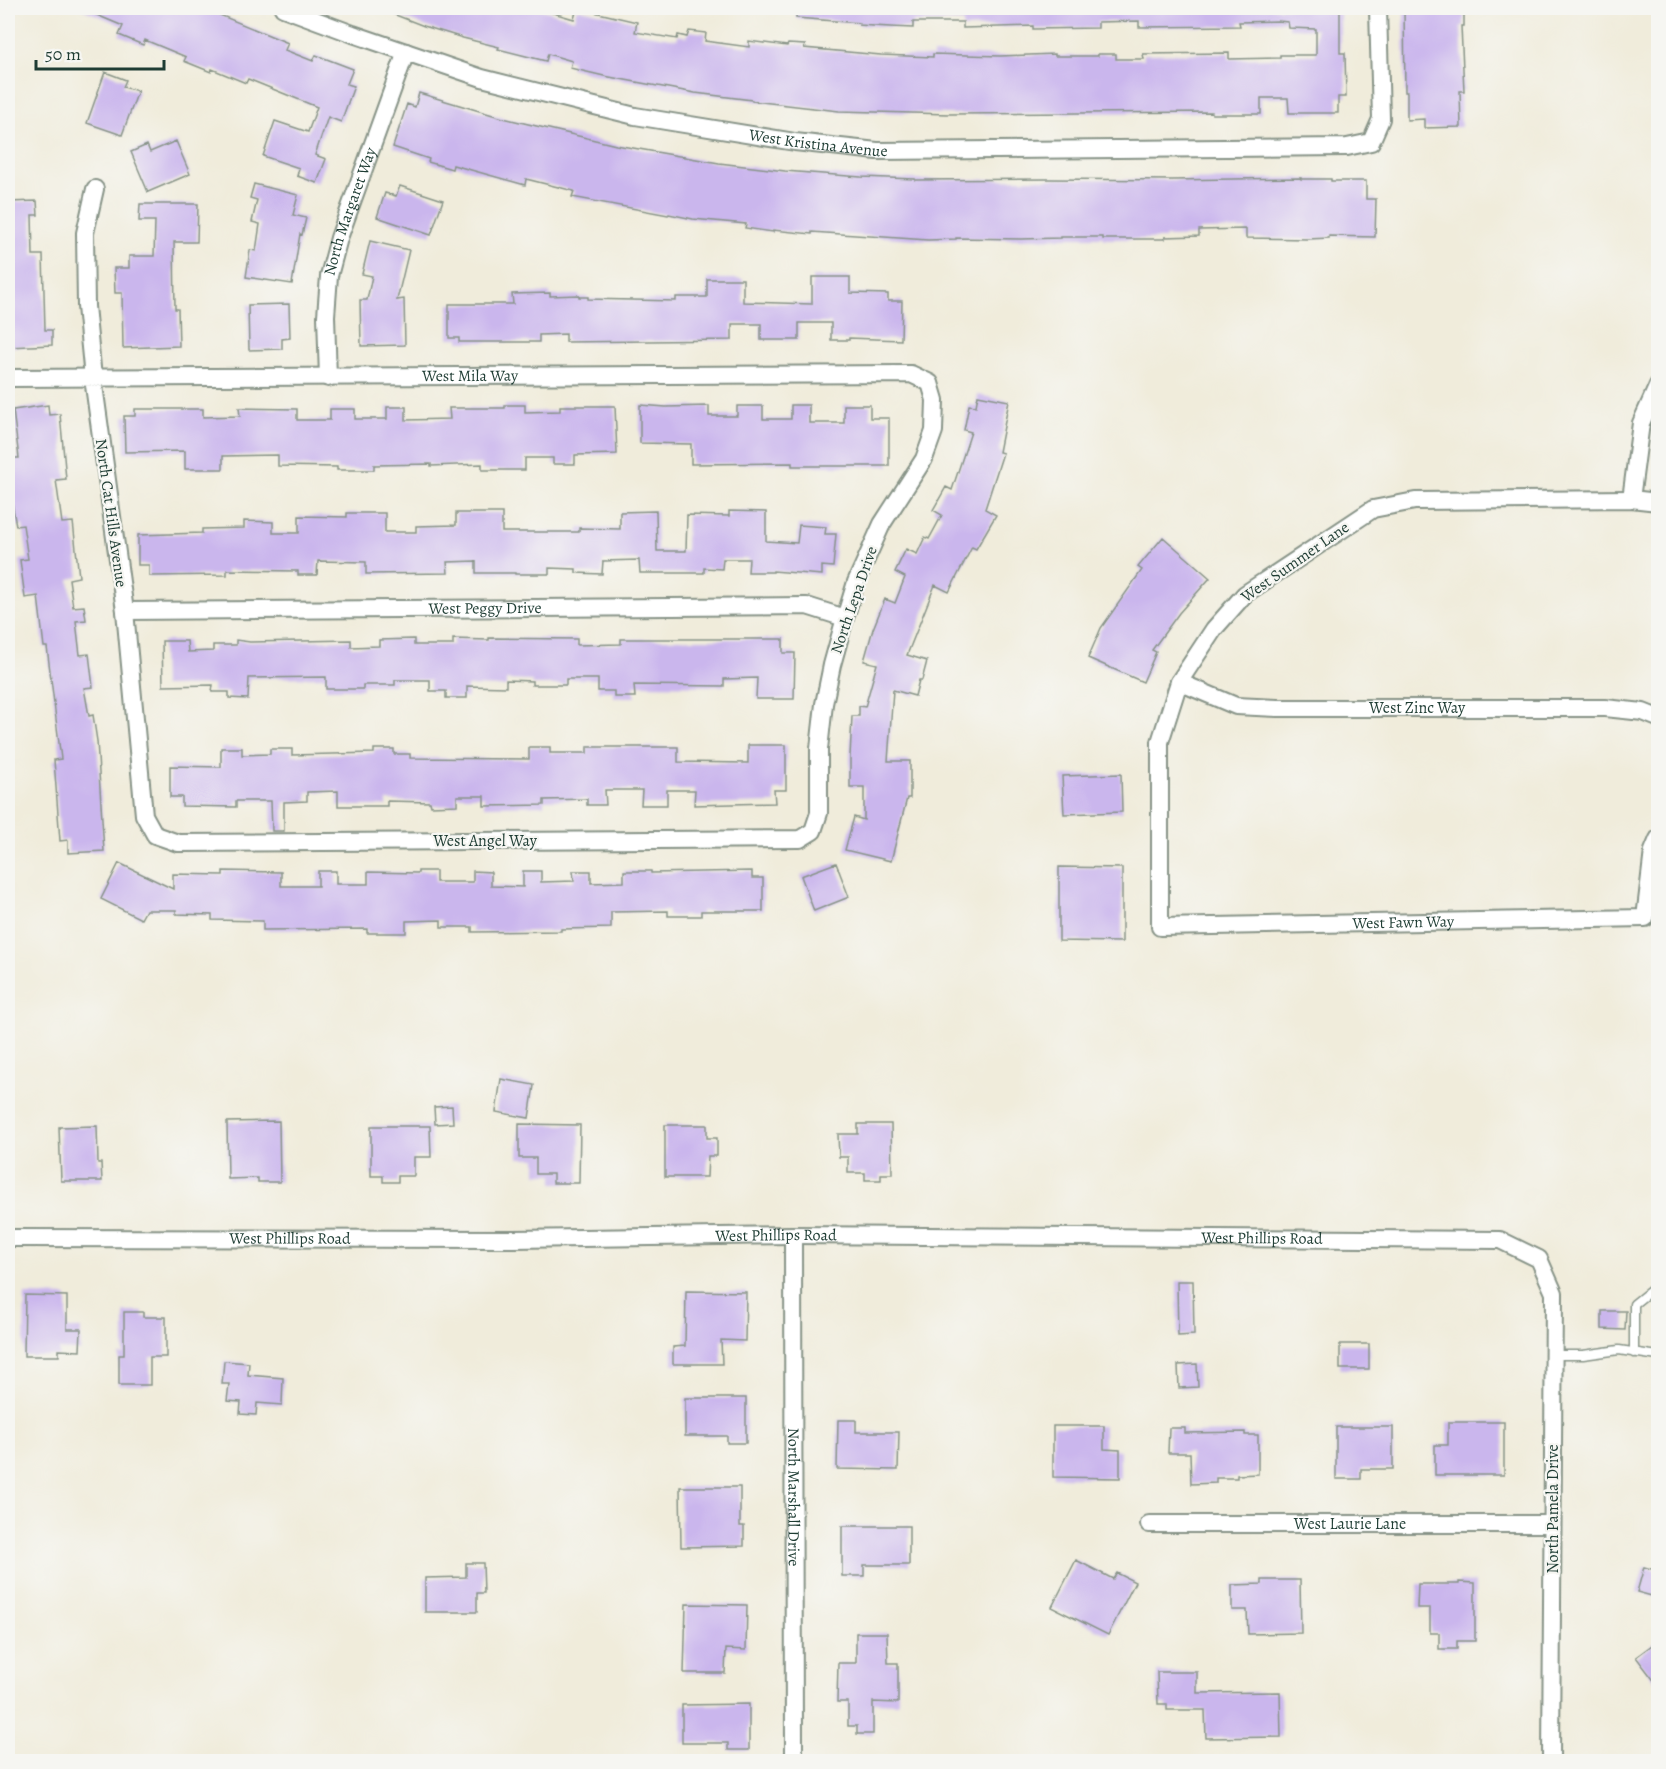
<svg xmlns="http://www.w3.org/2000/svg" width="1666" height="1769" viewBox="0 0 1666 1769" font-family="Alegreya,serif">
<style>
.building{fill:#cab6ed}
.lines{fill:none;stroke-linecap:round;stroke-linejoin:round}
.lane-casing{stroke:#889488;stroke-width:11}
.street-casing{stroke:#889488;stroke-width:20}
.lane{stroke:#fff;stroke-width:8}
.street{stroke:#fff;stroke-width:16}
.labels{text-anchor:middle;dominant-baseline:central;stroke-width:4.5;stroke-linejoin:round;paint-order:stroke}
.street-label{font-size:16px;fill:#1f3d34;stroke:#f6f6f2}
</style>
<rect width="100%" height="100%" fill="#f6f6f2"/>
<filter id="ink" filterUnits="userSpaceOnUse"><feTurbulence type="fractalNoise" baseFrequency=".0167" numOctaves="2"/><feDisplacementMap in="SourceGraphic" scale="12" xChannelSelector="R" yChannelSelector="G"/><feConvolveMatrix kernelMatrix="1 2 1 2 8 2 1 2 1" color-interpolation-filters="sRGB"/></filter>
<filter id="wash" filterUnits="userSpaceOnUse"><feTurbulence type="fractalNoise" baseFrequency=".008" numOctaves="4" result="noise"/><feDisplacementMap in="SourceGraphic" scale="24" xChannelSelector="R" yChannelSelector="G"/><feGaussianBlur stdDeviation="1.35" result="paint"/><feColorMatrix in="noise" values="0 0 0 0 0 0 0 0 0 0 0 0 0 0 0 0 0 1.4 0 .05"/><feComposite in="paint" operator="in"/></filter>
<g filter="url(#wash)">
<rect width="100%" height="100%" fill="#f0ecdb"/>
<g id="blocks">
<path class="building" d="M80 8H203L288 43 285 50 313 61 316 55 353 69 347 84 354 86 341 122 328 117 315 155 326 159 317 183 297 176 299 168 263 156 275 121 308 132 317 107 248 79 246 83 212 69 211 72 184 61 186 57 145 40 143 45 119 35 123 26Z
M380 8H536L574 19 577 8 637 22 635 32 677 39 678 35 687 37 689 31 706 33 705 41 749 47V41L787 46 788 44 805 45 804 48 881 55 933 57V54L1000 56 1055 54V56H1098V54H1116V59H1144L1143 54 1229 53V59L1280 58V55H1316V29L1289 28 1288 22 1278 21 1239 22 1240 26 1139 27V21L1098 22V28L1033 29V26L963 28V22H913V28L890 27 859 25 860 23 796 18V8H1340V53H1345L1346 97H1338V113H1289L1288 98H1261V114H1212V112L949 114 839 111 752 101V100L695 93 604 76 570 68 572 61 548 54 546 61 498 49 499 47 463 38 424 26 380 9Z
M1404 8H1464V26H1461L1464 91H1460L1461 127 1424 128V119L1407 120V92H1405Z
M105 72 126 80 123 87 138 91 122 135 87 123Z
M419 93 503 118 616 145 719 163 785 171 861 177 915 179V180L1050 179 1172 180 1301 178V179H1331V181H1366V199H1376L1375 237 1329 236V238L1308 239 1246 238V229L1199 230V236L1165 237V239H1103V237H1061V238L1021 239 956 238V239L928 240 812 232V234L773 230V232L745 228 746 224 693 219 669 214 668 215 572 197 574 191 526 179 525 185 453 165 452 169 428 162 429 159 393 147 407 104 415 107Z
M176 141 190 174 148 192 131 152 147 145 150 152Z
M254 184 298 195 293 215 306 218 302 235 300 234 292 284 246 277 250 250 256 251 260 224 252 222 257 200 250 198Z
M400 186 443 200 431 235 377 217 385 193 396 196Z
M37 201 38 215H32L33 255H43L45 330H52V345L8 347V202Z
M140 204H198L197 242H174L175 309H178L179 346 123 348 122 293H115L114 268H129V256H154L155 221H139Z
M370 241 409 250 397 300 404 299 405 345 361 346 360 300H367L372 276 362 274Z
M812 277H850V293L888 294V301H902L901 340 849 338V340H831V323H799V340H761V324H732V340L566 342V334L539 335V342H459V338H449V304H513L512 294 550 293V296L579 295V297H588V299L676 301V297H707V279H743V302L812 304Z
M289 304 290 338 282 339V349L249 350 248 305Z
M978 395 1009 401 999 452 1003 453 985 509 996 515 976 549 972 547 949 592 935 585 907 655 927 661 922 680H919L915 696 893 690 888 761H910V798H907L891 861 845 850 854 817 864 820V787H850V757L852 716H859V706L865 707 877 664 864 661 873 629 885 599 895 603 905 577 895 572 906 549 917 554 925 537 929 539 942 515 933 510 946 487 952 490 971 432 964 430 969 405 976 406Z
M48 405 49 415 60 414 66 479 56 480 62 523 73 522 75 540 79 577 69 579 73 607 84 606 86 620 76 621 80 655 89 654 93 687 84 688 89 716 93 715 97 741 104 851 68 853V840L60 841 54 760 61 759 47 647H44L38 596 25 598 20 560 28 559 23 525 16 526 11 496 8 458H19L13 410Z
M505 405H525V412L560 411V406H615L617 454 575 455V464H553V458H525V470H482V464L431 466V464L374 465V470H337V467L278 466V455L223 456V469H185V451L125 452 124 416H135V409H203V417L240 416 239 408 297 409V420H330V409H355V419H387V407H406V420L450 419 449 408H505Z
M640 405 666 407 709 406V416H737V406H763V419H791V405H809V423H844V405H870V418H889V466H792V463L691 464V444L640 443Z
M656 511 657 551H686L687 515 729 516V511L766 512V541L797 543 799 525 826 527 825 534H836L833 567 822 566V575L773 571V572H748L749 559H723L722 569 704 568V573H640L639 560 603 561 602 574 576 573V569L549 568V574H515V573H476V561L447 562 448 573 366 574V562L318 561 317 575H298V571L227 570V575L149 576V565H138V535L202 533V529L244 528V521L273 522V533H299V516L347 517V513H385V532H416V526L456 525V513H502V532H579V528L620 529V512Z
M1163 537 1210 578 1179 613 1152 650 1156 652 1143 682 1088 658 1101 628 1142 570 1138 567Z
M489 638 577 639V645L621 644V639H783V653H795L794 699H756L757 678 724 679V686L634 685 635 697H614V691H598V679H566V685H532V681L506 680V687L467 686V698H446V691H430V680H395V685H363V689H326V677L249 678 248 699 229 698V692H212L213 685 163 686 162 641H187L188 652 213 651V645H236V640L250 642 351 640V647L379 646V640L414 639V645H453V639L489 640Z
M748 745H786V790H774L775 803 694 805 695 790H667V805H641L642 790H605L606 805H587V799L544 800V805L484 806V796H457V805L431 806 430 802 387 801V806H338V791L307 792V801L284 802V831H272L271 801H236V807L182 806V797H170V766L221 767V748H242V755L270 754V749H292V755L374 753V749H394V754H410V758L529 759V747H550V753H587V747H678V762L748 763Z
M1121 774 1122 812 1064 814 1062 776Z
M119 863 173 889V874L223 875V871L281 872V886H318V871H336V884H368V872L418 873V871H436V882H473V871L491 872V886L523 887V871H541V882L574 881 573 871H591V883L624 882V871H651V873L752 871V878H763V911H701V916H668V911L611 912V928L561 929V931L472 932V927H441V920L406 921V933H367V929L263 930V921L212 920V915L176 914V910H146L141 919 101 899Z
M836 863 849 897 814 911 801 876Z
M1059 867 1122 868V942L1059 941Z
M501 1079 534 1085 529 1118 496 1112Z
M452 1106 453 1123 435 1124 434 1107Z
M279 1121 280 1182H258V1178L228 1179 227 1122Z
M519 1124 580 1125 579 1183H553V1174H536V1158H519Z
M858 1124H891L892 1174H881V1180H865V1173H848V1157H839L838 1134H858Z
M665 1125H707V1138H717V1156H708L707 1177H665Z
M97 1126 98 1163H101L102 1181H61L59 1127Z
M371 1126H430L431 1157H414V1176H398V1182H383V1176H371Z
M1177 1281H1193L1194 1335 1178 1336Z
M686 1291 746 1292 745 1341 721 1340 722 1364H673V1347L685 1346Z
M25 1295 67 1296V1329H81L80 1351 59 1350V1356H24Z
M1602 1311H1626L1625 1330 1602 1329Z
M124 1312H143V1317H166V1357H150V1385H119V1355H124Z
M1340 1344H1369V1369H1340Z
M224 1361 249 1363 248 1375 283 1378 282 1405 257 1403 256 1415 240 1414 241 1402 227 1401 229 1384H222Z
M1197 1364 1198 1387 1179 1388 1178 1365Z
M685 1398H746V1443H727V1436H685Z
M838 1420H856V1432H899L898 1470 837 1469Z
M1448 1422H1504V1475H1435V1445H1448Z
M1053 1426H1104V1449L1120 1450V1478L1053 1477Z
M1336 1427H1393V1469H1361V1479H1336Z
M1169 1428H1185V1433L1245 1432V1435H1258V1474L1237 1475V1478H1216V1483L1191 1484 1190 1453H1168Z
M680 1487H740V1526H744V1546L681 1547Z
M842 1526H909V1565H864V1576H842Z
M1076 1560 1113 1579 1117 1573 1135 1582 1108 1635 1052 1607Z
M466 1563H483L484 1593H477V1612H425V1578L466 1577Z
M1644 1567 1659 1571V1598L1637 1592Z
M1262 1580H1300L1301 1633 1248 1634 1247 1610H1232V1585L1262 1584Z
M1459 1582 1475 1583V1641H1457V1649H1439V1633H1430V1608H1417L1418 1584H1459Z
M686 1604 747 1605 746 1650 726 1649 725 1673H684Z
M856 1633H887L888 1663H898V1703L873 1702V1734H857V1726H848V1702H837L838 1663H856Z
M1659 1640V1687L1636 1657Z
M1157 1672H1197V1693L1280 1692 1281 1737 1206 1738 1205 1710H1167V1704H1158Z
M749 1704V1750H728V1743H682V1705Z"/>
</g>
</g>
<g filter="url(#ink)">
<use href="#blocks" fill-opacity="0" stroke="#889488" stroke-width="1.5"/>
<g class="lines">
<defs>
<path id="lane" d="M1634 1353V1304L1654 1288 1658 1290
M1553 1355H1583L1619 1350 1658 1356"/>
<g id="street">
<path id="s1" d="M283 8 353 34 482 78 635 116 795 142 877 151 1347 147 1371 142 1381 119 1378 8"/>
<path id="s2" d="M8 378C309 376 610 376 911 374L930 383 935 400 934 431 924 459 882 524 856 582 845 618 832 665 824 704 819 749V813L813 831 800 839 178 843 155 835 144 815 125 611 93 378 86 306 85 233 95 189"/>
<path id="s3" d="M328 378 326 316 329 276 339 238 406 52"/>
<path d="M1631 499 1641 423 1658 385"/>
<path id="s4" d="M1658 502 1631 499 1415 501 1373 509 1245 594 1214 629 1179 682 1160 742V927L1645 918 1653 851 1658 839"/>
<path id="s5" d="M125 611 807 606 845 618"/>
<path id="s6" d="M1179 682 1236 706 1277 708H1605L1643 712 1658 718"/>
<path id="s7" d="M793 1235 794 1762"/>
<path id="s8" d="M8 1238 514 1239 793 1235 1500 1240 1539 1259 1554 1293 1551 1762"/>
<path id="s9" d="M1149 1524H1552"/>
</g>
</defs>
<use href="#lane" class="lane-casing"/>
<use href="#street" class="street-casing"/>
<use href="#lane" class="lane"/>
<use href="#street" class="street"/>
</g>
</g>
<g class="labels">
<g class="street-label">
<text stroke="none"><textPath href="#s1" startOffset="554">West Kristina Avenue</textPath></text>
<text stroke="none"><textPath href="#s3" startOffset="170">North Margaret Way</textPath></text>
<text stroke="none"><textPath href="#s2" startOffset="462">West Mila Way</textPath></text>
<text transform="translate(111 513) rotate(82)">North Cat Hills Avenue</text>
<text transform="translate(1295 562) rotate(-35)">West Summer Lane</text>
<text transform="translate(854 600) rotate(-71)">North Lepa Drive</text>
<text stroke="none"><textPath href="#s5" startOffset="360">West Peggy Drive</textPath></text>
<text stroke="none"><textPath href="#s6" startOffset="243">West Zinc Way</textPath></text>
<text x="485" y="841">West Angel Way</text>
<text stroke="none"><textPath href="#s4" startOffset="1041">West Fawn Way</textPath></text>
<text stroke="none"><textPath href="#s8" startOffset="768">West Phillips Road</textPath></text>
<text stroke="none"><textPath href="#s8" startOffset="282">West Phillips Road</textPath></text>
<text stroke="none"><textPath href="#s8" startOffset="1254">West Phillips Road</textPath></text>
<text stroke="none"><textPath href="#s7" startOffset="262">North Marshall Drive</textPath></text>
<text transform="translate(1553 1509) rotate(-90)">North Pamela Drive</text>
<text stroke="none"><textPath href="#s9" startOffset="201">West Laurie Lane</textPath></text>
</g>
</g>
<rect width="1666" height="1769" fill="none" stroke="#f6f6f2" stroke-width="30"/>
<path d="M36 60v9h128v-9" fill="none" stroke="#1f3d34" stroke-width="3"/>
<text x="45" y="60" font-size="18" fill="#1f3d34" stroke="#f6f6f2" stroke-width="4.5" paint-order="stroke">50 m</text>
</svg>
